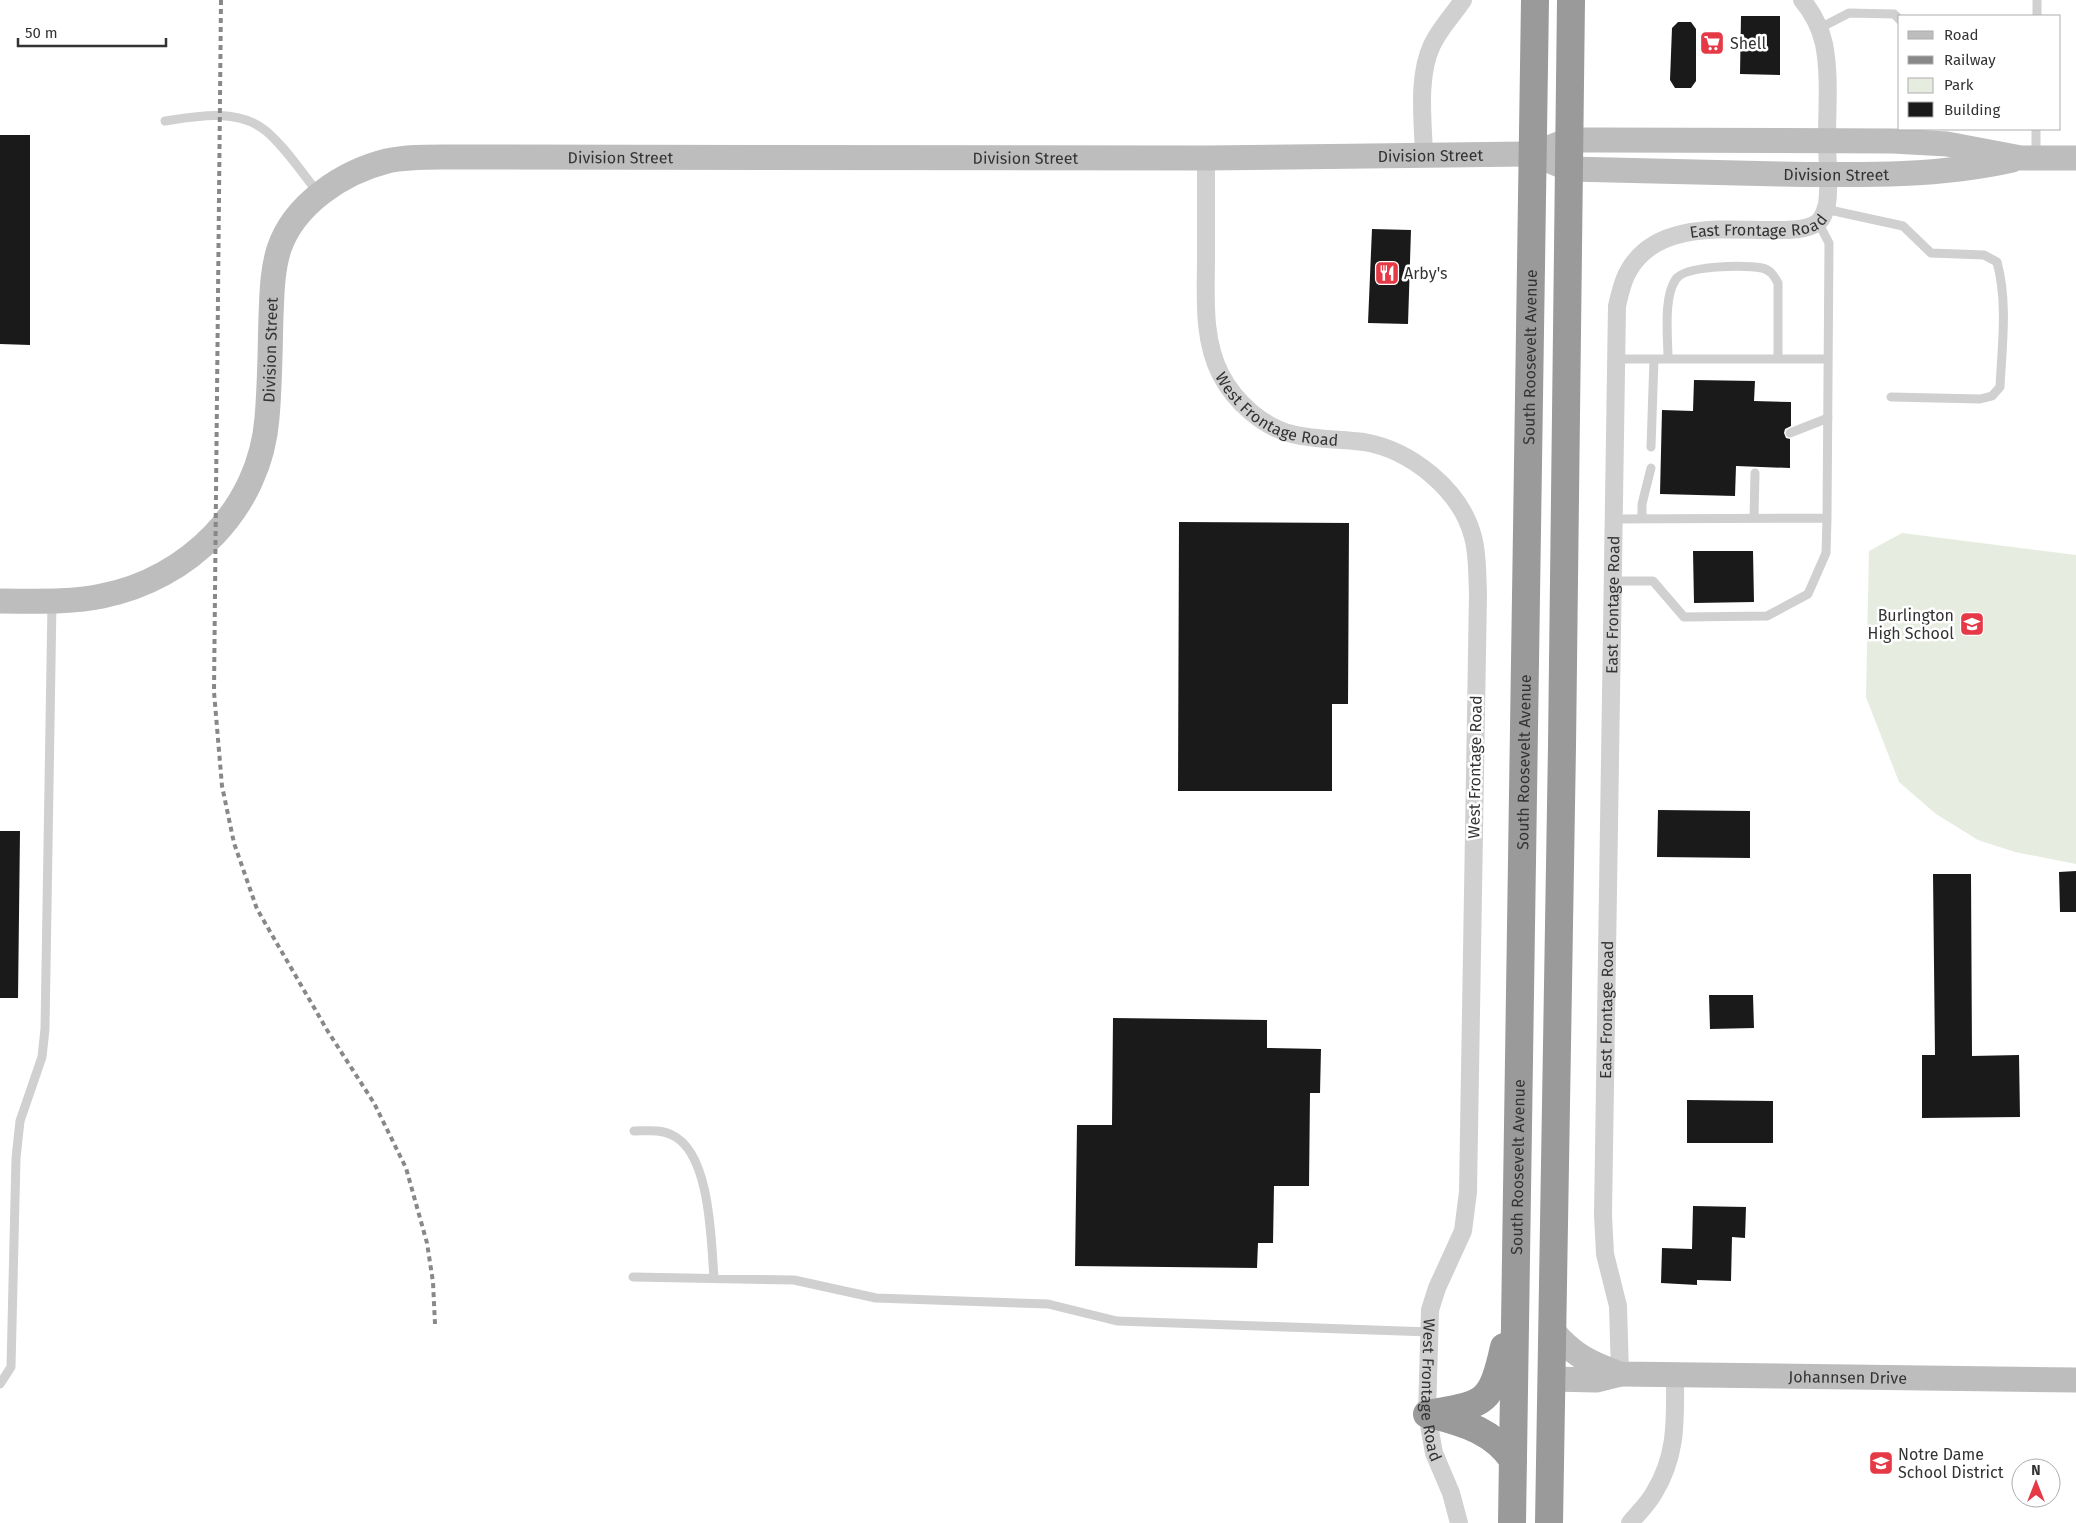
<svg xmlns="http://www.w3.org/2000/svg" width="2076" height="1523" viewBox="0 0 2076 1523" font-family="'Fira Sans',sans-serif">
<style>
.green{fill:#e6ecdf}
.building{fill:#1a1a1a}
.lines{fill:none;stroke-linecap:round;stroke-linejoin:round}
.lane{stroke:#d0d0d0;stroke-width:9}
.street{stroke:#d0d0d0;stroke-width:18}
.secondary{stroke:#bdbdbd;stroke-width:25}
.highway{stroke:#9a9a9a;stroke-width:28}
.rail{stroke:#888;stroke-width:4;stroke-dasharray:5 4;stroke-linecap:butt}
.labels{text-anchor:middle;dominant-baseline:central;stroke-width:5;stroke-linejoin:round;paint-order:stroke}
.poi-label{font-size:16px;fill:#333;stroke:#fff;text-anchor:start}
.street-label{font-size:16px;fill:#333;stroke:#fff}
</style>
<rect width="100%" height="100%" fill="#fff"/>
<path class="green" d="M1902 533 2076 555V864L2015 852 1978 840 1936 814 1899 782 1866 697 1869 551Z"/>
<path class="building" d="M1741 16H1780V75L1740 74Z
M1678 22H1691L1696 29V81L1691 88H1675L1670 80 1672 28Z
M0 135H30V345L0 344Z
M1372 229 1411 230 1408 324 1368 323Z
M1694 380 1755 381 1754 401 1791 402V426L1785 429 1784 433 1786 438 1790 439V468L1736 466 1735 496 1660 494 1662 410 1693 411Z
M1179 522 1349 523 1348 704H1332V791H1178Z
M1693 551H1753L1754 602 1694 603Z
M1658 810 1750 811V858L1657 857Z
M0 831H20L18 998H0Z
M2076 871V912H2060L2059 872Z
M1933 874H1971L1972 1056 2019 1055 2020 1117 1922 1118V1055H1935Z
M1709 995H1753L1754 1028 1710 1029Z
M1113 1018 1267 1020V1048L1321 1049 1320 1093H1310L1309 1186H1274L1273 1243H1258L1257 1268 1075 1266 1077 1125H1112Z
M1687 1100 1773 1101V1143H1687Z
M1693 1206 1746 1207 1745 1238 1732 1237 1731 1281 1697 1280V1285L1661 1283 1662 1248 1692 1249Z"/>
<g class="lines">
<path class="lane" d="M2037 16V0
M1820 28 1849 13 1894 14 1900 20
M165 121C197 116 238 108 266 131 286 148 302 173 319 194
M2036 157V129
M1825 209 1903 226 1931 253 1984 255 1997 262C2008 302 2002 346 2000 387L1992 396 1980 399 1891 397
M1615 359H1827
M1668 359C1668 337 1663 297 1676 279 1686 265 1745 265 1762 268 1771 270 1774 276 1778 283V359
M1790 433 1828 418
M1651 447 1654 359
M1754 518 1755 473
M1613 519 1827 518 1829 243 1818 222
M1642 519V504L1651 468
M1612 581H1653L1684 617 1767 616 1808 594 1826 553 1827 518
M634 1131C647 1131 660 1129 672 1135 711 1153 711 1242 714 1278
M633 1277 794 1280 876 1298 1048 1304 1117 1321 1430 1332
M0 1384 11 1367 16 1158 20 1121 42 1057 45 1029 52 602"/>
<g class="street">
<path d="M1424 155C1423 120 1417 77 1432 45 1440 28 1453 15 1463 0"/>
<path id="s1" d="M1206 158C1206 190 1206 223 1206 256 1206 295 1202 339 1221 375 1235 402 1263 427 1292 434 1316 440 1340 439 1364 442 1411 450 1461 490 1473 537 1478 555 1477 575 1478 593L1468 1192 1463 1231 1437 1288 1430 1310 1427 1414 1434 1453 1451 1493 1459 1523"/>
<path id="s2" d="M1620 1374 1618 1306 1605 1254 1603 1215 1617 306C1620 294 1622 281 1629 270 1657 221 1725 230 1772 230 1785 230 1805 231 1817 223 1823 219 1825 211 1827 204 1830 183 1827 160 1827 139 1827 108 1830 74 1824 44 1820 27 1813 13 1802 0"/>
<path d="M1630 1523C1638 1513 1648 1504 1654 1493 1678 1454 1675 1418 1675 1374"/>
</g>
<g class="secondary">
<path id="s3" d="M1550 161 1569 169C1640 171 1710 172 1781 174 1858 175 1937 177 2012 160"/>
<path id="s4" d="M0 601C34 601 69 603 102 596 189 579 260 508 267 418 270 384 270 350 271 316 272 294 272 271 279 249 294 204 343 172 387 161 405 157 424 157 443 157L1206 158 1533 154 1569 140H1597L1893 141 1947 144 2021 158H2076"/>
<path id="s5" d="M1552 1330C1573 1355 1589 1363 1620 1374L2076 1380"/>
<path d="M1551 1379 1596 1380 1620 1374"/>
</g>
<g class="highway">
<path d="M1427 1414C1484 1404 1491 1406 1504 1347"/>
<path d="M1433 1415C1465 1423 1494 1432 1513 1460"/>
<path id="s6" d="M1512 1523 1535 0"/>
<path d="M1549 1523 1562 746 1571 0"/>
</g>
<path class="rail" d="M221 0 214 692 222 786 234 843 257 909 327 1030 374 1103 406 1168 427 1243 433 1282 435 1324"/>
</g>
<defs>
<symbol id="supermarket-square" viewBox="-11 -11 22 22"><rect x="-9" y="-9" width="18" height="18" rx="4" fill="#e63946" stroke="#fff"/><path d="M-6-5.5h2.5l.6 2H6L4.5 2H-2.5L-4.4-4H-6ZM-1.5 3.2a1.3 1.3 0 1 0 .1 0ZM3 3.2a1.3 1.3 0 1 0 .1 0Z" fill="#fff"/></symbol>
<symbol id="restaurant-square" viewBox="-11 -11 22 22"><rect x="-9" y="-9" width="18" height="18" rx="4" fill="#e63946" stroke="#fff"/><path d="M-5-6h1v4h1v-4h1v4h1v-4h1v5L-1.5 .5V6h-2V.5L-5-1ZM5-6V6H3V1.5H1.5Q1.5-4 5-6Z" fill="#fff"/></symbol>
<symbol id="school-square" viewBox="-11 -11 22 22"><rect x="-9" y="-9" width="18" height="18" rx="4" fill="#e63946" stroke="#fff"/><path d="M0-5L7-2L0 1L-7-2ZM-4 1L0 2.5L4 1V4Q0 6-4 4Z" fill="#fff"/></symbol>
</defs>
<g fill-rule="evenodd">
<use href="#supermarket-square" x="1698" y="29" width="28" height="28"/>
<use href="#restaurant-square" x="1373" y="259" width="28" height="28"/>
<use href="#school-square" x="1958" y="610" width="28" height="28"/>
<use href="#school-square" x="1867" y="1449" width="28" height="28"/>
</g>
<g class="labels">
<g class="poi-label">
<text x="1730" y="43">Shell</text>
<text x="1404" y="273">Arby's</text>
<text x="1954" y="615" text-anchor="end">Burlington<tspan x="1954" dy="18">High School</tspan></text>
<text x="1898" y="1454">Notre Dame<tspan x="1898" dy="18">School District</tspan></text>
</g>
<g class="street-label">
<text stroke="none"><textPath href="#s4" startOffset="1721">Division Street</textPath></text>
<text stroke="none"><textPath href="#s4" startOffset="911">Division Street</textPath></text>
<text stroke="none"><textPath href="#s4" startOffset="1316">Division Street</textPath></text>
<text stroke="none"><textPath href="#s3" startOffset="288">Division Street</textPath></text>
<text stroke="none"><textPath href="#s2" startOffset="1251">East Frontage Road</textPath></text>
<text stroke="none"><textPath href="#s4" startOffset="431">Division Street</textPath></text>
<text stroke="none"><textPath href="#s6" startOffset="1166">South Roosevelt Avenue</textPath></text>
<text stroke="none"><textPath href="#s1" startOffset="289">West Frontage Road</textPath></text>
<text stroke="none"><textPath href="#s2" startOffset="771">East Frontage Road</textPath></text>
<text stroke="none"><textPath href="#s6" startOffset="761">South Roosevelt Avenue</textPath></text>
<text transform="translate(1475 767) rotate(-89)">West Frontage Road</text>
<text stroke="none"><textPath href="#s2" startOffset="366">East Frontage Road</textPath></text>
<text stroke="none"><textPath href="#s6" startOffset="356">South Roosevelt Avenue</textPath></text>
<text stroke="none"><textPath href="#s5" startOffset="310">Johannsen Drive</textPath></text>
<text stroke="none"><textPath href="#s1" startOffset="1399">West Frontage Road</textPath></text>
</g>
</g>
<rect x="1898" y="15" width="162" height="115" fill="#ffffff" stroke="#adadad"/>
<rect x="1908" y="31" width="25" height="8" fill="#bdbdbd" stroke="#adadad"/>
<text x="1944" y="40" font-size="15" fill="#333333">Road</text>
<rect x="1908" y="56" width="25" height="8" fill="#888888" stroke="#adadad"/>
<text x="1944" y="65" font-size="15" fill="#333333">Railway</text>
<rect x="1908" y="78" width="25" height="15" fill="#e6ecdf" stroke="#adadad"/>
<text x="1944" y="90" font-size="15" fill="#333333">Park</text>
<rect x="1908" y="102" width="25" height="15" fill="#1a1a1a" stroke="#adadad"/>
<text x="1944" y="115" font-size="15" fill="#333333">Building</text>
<g transform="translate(2036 1483)"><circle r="24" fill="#ffffff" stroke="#adadad"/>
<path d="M0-4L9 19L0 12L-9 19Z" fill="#e63946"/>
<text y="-8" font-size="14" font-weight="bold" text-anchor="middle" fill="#333333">N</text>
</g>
<path d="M18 38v8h148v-8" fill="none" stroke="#333333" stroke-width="2.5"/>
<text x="25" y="38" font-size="15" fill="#333333" stroke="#ffffff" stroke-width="4" paint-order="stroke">50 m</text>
</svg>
